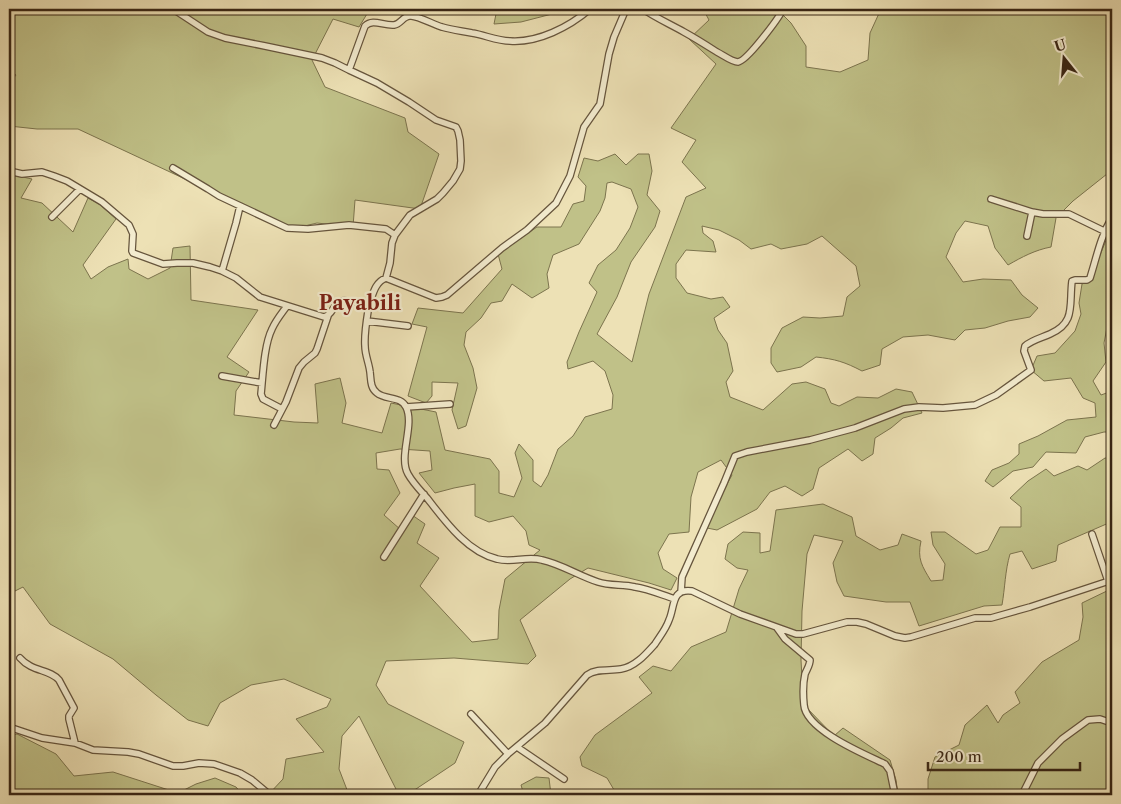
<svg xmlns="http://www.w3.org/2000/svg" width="1121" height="804" viewBox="0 0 1121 804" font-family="'Libre Caslon Text',serif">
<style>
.green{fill:#c0c188;stroke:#7c744e;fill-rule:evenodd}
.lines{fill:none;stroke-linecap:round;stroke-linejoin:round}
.minor-casing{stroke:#66553d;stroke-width:8}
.minor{stroke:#f3eccf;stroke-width:5.5}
.labels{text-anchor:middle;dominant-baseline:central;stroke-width:4.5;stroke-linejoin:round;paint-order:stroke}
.quarter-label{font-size:20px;font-weight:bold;fill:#7a1f14;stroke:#f3eccf}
</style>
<rect width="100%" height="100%" fill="#ede1b5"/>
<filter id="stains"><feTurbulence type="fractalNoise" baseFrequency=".004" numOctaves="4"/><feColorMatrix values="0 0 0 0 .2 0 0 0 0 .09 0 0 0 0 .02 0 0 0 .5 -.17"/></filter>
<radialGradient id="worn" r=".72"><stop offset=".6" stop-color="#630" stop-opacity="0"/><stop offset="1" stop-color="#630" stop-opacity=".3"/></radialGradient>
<path class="green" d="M9 9H370L359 27 333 19 312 60 325 87 405 118 408 132 439 154 420 209 355 200 353 227 317 223 292 229 78 129H37L9 126V84L16 75 9 69V43L11 37 9 36Z
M497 9H578L568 14H552L521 22 494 24Z
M703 9H777L791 23 806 46V67L840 72 868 60 870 33 881 9H1112V170L1073 201 1056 218 1051 247C1035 250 1022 257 1008 265L995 248 988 226 965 221 956 233 946 257 963 282 983 279 1011 280 1022 295 1038 308 1030 317 1008 321 985 328 965 330 955 340 928 335 903 337 882 349 880 365 862 371C845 362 835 359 816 357L801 367 777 372 771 363V348L782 328 803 317 820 318 843 316 847 297 860 286 856 266 822 236 807 244 781 249 771 244 751 249 739 240 719 230 702 226 703 233 713 241 716 252 686 250 676 264V278L687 293 711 299 723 297 730 307 714 318 718 330 727 343 733 371 726 382 730 397 763 410 792 384 806 382 825 389 831 403 839 406 857 397 878 398 896 389 912 392 922 413 903 418 891 428 875 438 873 454 862 461 848 449 819 468 813 489 802 496 785 486 770 492 757 509 717 530 707 528 710 515 732 475 721 460 698 472 691 497 689 532 669 534 658 553 663 569 677 578 671 590 649 583 588 568 570 579 520 620 536 656 528 664 454 658 386 661 376 685 388 704 464 742 455 763 407 795H399L359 716 342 736 339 769 349 795H268L283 779 286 759 324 752 296 719 327 707 331 699 284 679 251 685 220 703 208 726 188 720 156 695 113 659 50 624 23 587 9 594V174L32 179 21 198 42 203 73 232 88 198 99 204 116 219 83 265 91 279 108 267 128 259 129 269 148 279 170 268 173 248 190 246 191 300 258 310 227 357 249 372 236 391 234 415 294 422 318 423 315 384 340 378 346 403 342 423 382 433 391 403 436 412 445 450 490 459 499 471V493L514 497 522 478 515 453 519 444 533 460V481L541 487 548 475 558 449 573 436 585 417 612 409 613 395 605 371 593 361 568 369 567 362 579 332 597 292 589 283 598 265 616 250 630 228 638 207 631 189 612 182 607 183 605 198 600 211 579 244 553 255 547 274 549 288 532 298 512 284 502 301 491 303 481 318 466 332 464 345 473 368 477 388 466 426 458 429 452 410 458 383 432 382V396L426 403 408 396 427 327 412 324 418 308 463 313 502 269 498 254 537 227H561L573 204 584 201 586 186 578 177 584 158 598 161 615 154 626 165 638 154H649L652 171 647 195 660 211 655 227 631 262 617 297 597 334 632 362 649 294 686 197 706 188 682 162 696 140 671 128 716 64 689 39 709 20ZM400 449 430 451 432 470 419 473 435 493 454 488 475 484V516L489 522 513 516 526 531 529 545 540 550 505 579 499 610 498 639 472 642 420 586 439 558 417 543 425 524 412 515 401 530 384 515 400 493 389 470 377 469 376 453Z
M1112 226V308L1109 317 1104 343 1106 362 1093 381 1101 395 1112 391V432H1104L1085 437 1076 453 1046 452 1033 467 1013 471 993 487 985 481 992 470 1009 463 1019 454V444L1038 436 1067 420 1096 417 1095 403 1083 398 1071 378 1044 381 1031 370 1037 356 1055 353 1075 331 1081 314 1079 303 1082 284 1090 279Z
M1105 458H1112V527L1111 522 1058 545 1056 561 1032 569 1022 551 1010 554C1005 571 1005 588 1002 605L984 606 919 626 910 602H886L844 596 837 582 833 563 843 541 814 535 807 554 802 611 801 660 803 696 805 706 834 736 843 728 890 760 896 780 898 795H617L607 778 582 766 580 757 595 735 652 693 639 677 653 666 671 671 691 647 726 632 739 589 748 570 737 568 725 559 728 544 743 532 760 533V553L770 551 776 510 823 504 852 517 856 536 880 550 898 545 902 534 921 541C917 559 922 566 931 581L943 580 945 564 933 545 931 532H945L976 554 988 550 1000 527H1021V507L1010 498 1028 481 1046 469 1054 476 1078 466 1087 470Z
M1112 579V795H928V779L935 757 959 745 965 725 987 705 998 723 1003 715 1020 703 1015 692 1042 662 1079 640 1083 617 1082 603 1111 589 1110 580Z
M17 734 56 754 74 776 113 772 178 793 196 784 215 778 236 787 243 795H9V736Z
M536 777 549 778 551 795H524L521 785Z"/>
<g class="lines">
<defs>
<path id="minor" d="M173 9 208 32 225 38 265 46 322 58 335 63 349 70 377 83 409 102 436 120 456 127 458 131 460 140 461 161 460 169 453 181 443 193 437 199 410 215 395 235 392 243 390 263 386 278
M643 9C656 18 670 24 684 32 695 38 706 45 717 52 723 55 732 62 738 62 747 61 779 18 783 9
M9 23 10 24
M349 70 365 26C373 18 383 26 394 25 401 24 403 16 410 16 417 15 434 25 442 27 452 30 462 31 472 33 485 35 497 41 510 41 538 43 569 27 590 9
M173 168 208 189 219 196 287 228 308 229 349 225 386 229 395 235
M9 171 22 174 42 172 54 176 67 181 102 202 129 225 133 234 132 251 133 253 163 264 177 263H193L210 267 222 271 236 278 260 297 324 317C333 315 333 304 341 301 347 299 362 304 369 305 373 294 375 282 386 278L436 298 442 297 447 295 502 248 527 230 556 203 570 176 584 127 600 104 609 54 614 37 626 9
M991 199 1032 212 1043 214H1069L1104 231
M52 217 80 189
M1027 236 1032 212
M222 271 236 223 240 206
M369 305C367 318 364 333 365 346 365 355 369 363 370 372 371 379 370 388 377 393 385 400 401 396 406 407 415 425 398 456 408 474 413 483 420 490 427 498 445 521 467 552 497 559 512 563 527 556 542 560 561 564 579 576 598 582 610 586 623 584 635 587 649 589 662 595 675 599
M367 321 408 326
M222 376 262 383
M406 407 450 404
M282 409 263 399 261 394C263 375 264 345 272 329 276 320 282 313 287 306
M274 425 286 402 299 368 304 362 315 353 317 349 328 316
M1092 534 1108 581
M384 557 424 494
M681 592 682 577 724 483 735 456 747 452 810 440 855 428 904 409 919 407 943 408 975 405 996 395 1031 370 1024 351 1025 346C1032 340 1041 338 1050 334 1076 323 1069 305 1072 281L1075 280H1087L1090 278C1097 256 1100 238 1112 217
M777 628 785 639 810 660C810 665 807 669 805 674 803 683 803 695 804 705 806 730 864 754 885 764L890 771 895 795
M20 658C32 672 50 669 59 680L74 708 69 716V719L75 743
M471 714 508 754
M9 727 42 738 75 743 93 750 128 752 139 754 173 766H183L199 763 214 764 240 773 252 780 270 795
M517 747 564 779
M478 795 495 767 508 754 545 723 587 675C597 668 610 671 621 669 635 667 646 654 655 644 660 636 666 629 669 620 675 607 671 588 692 591L740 614 796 634H803L847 622H857L866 624 895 636 905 638 911 637 975 618H991L1030 607 1112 580
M1022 795 1038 763 1062 739 1088 720 1100 719 1112 723"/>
</defs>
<use href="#minor" class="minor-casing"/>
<use href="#minor" class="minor"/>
</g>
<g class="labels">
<g class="quarter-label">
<text x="360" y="303">Payabili</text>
</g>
</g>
<rect width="1121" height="804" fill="none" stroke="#ede1b5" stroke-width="30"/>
<rect x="10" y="10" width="1101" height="784" fill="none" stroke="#392615" stroke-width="2.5"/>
<rect x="15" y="15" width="1091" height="774" fill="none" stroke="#392615"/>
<g transform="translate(1064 58) rotate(343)" stroke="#f3eccf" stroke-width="4" paint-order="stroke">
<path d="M0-4L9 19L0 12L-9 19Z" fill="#392615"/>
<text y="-8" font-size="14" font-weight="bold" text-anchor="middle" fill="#392615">U</text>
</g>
<path d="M928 762v8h152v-8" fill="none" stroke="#392615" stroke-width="2.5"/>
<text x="936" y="762" font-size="15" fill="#392615" stroke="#f3eccf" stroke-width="4" paint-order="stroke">200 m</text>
<rect width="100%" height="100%" filter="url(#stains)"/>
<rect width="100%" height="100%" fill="url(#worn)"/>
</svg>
